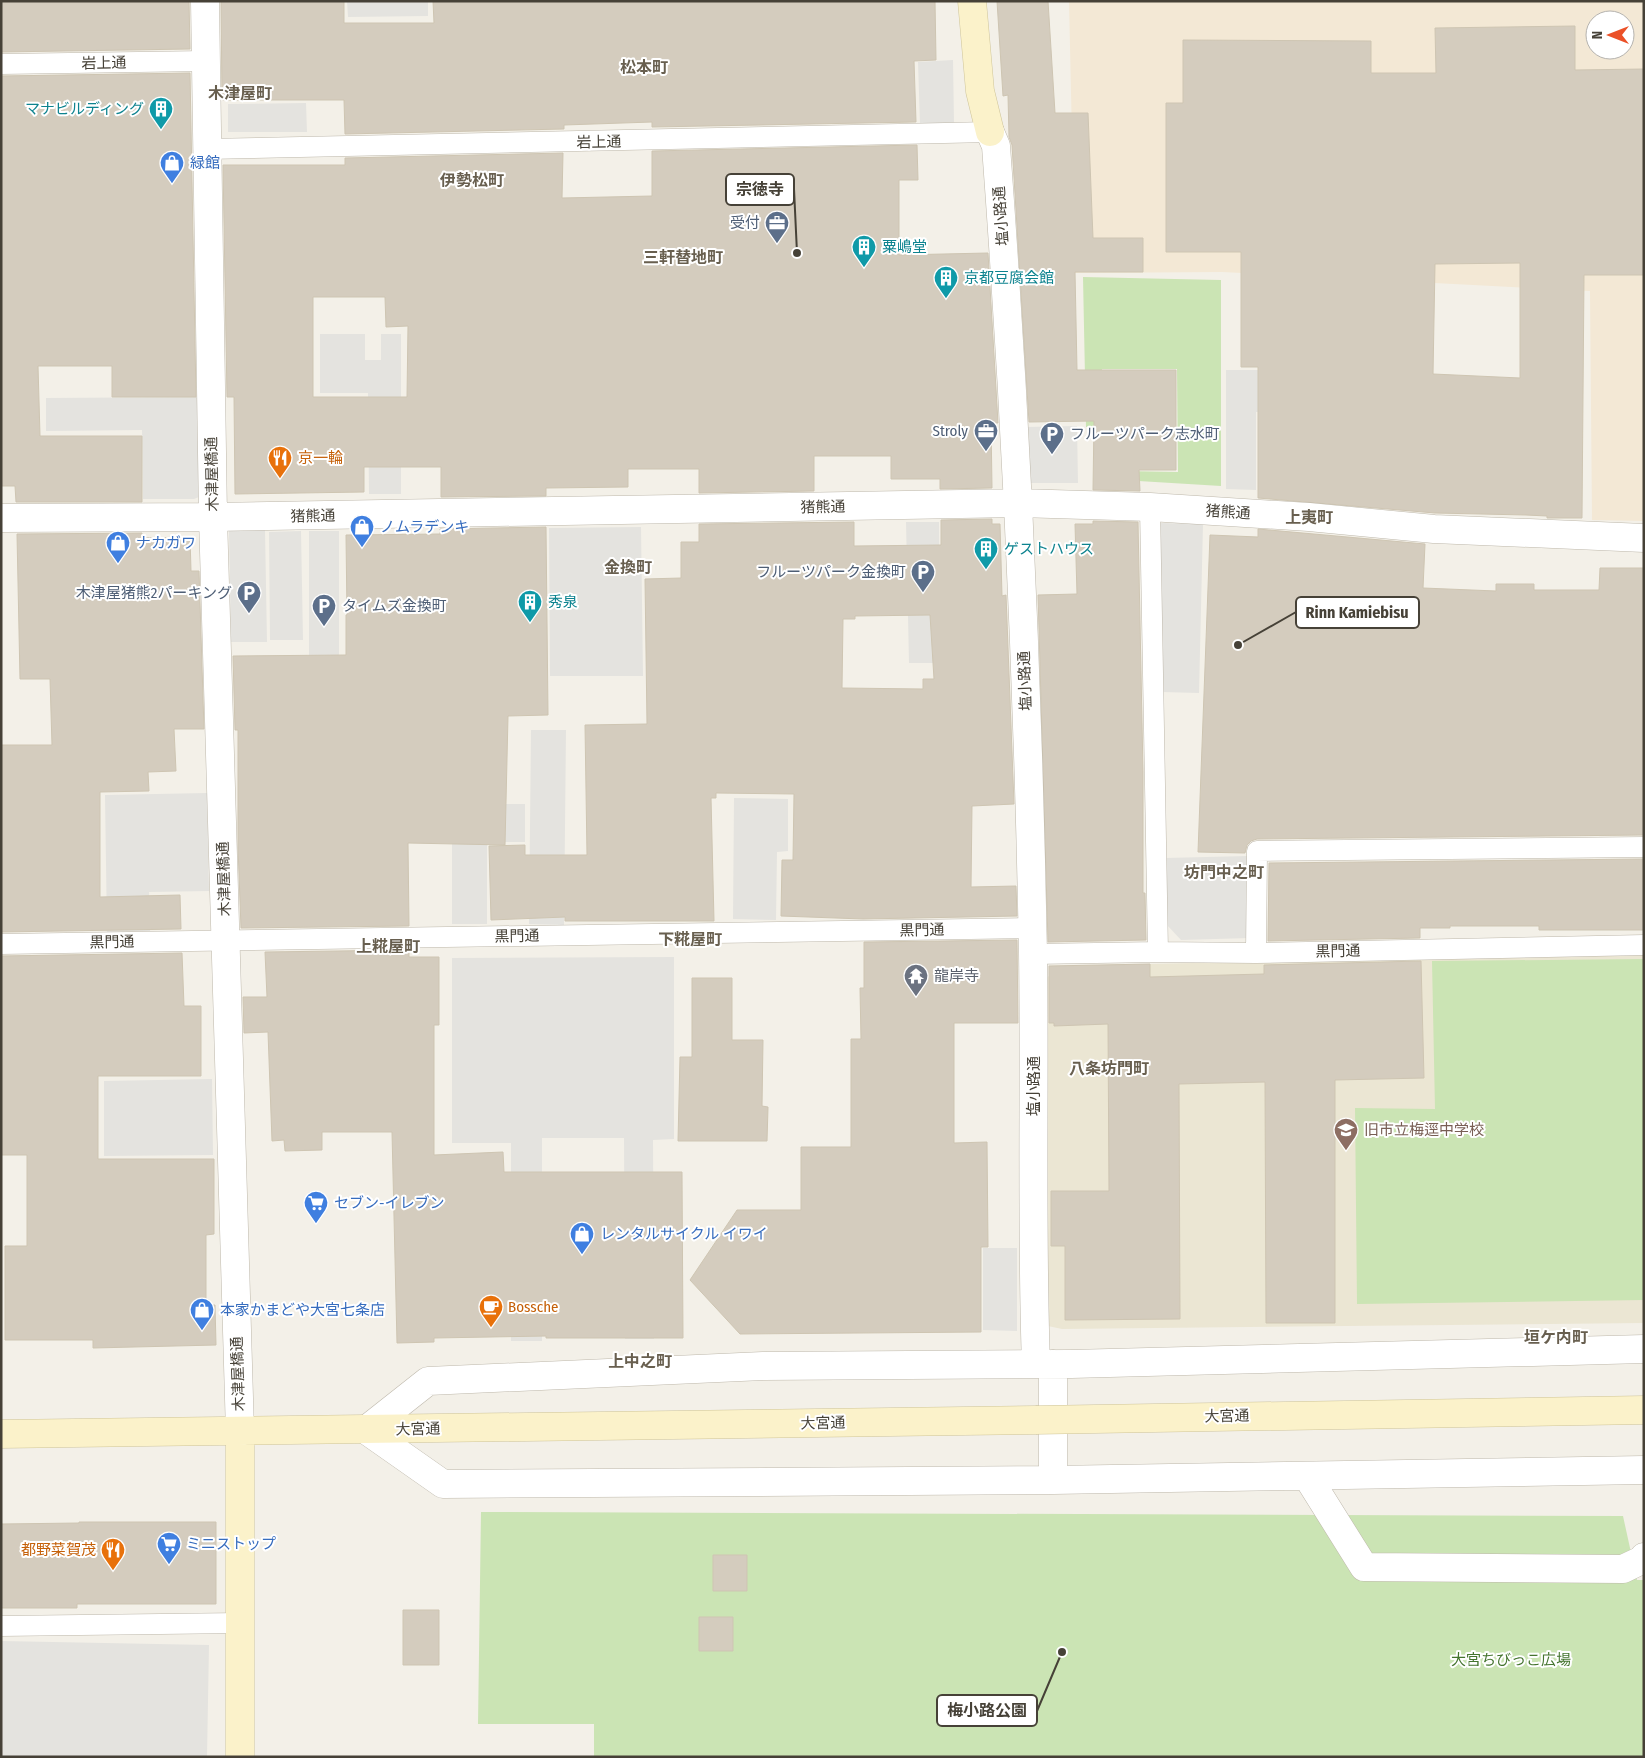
<svg xmlns="http://www.w3.org/2000/svg" width="1645" height="1758" viewBox="0 0 1645 1758" font-family="'Fira Sans Condensed','Noto Sans JP',sans-serif">
<style>
.commercial{fill:#f3e8d5;fill-rule:evenodd}
.education{fill:#ebe6d3}
.green{fill:#cbe4b4}
.parking{fill:#e4e3df}
.building{fill:#d4ccbe;stroke:#cec5b2;fill-rule:evenodd}
.lines{fill:none;stroke-linecap:round;stroke-linejoin:round}
.lane-casing{stroke:#beb8ab;stroke-width:21}
.street-casing{stroke:#beb8ab;stroke-width:29}
.secondary-casing{stroke:#cfc59a;stroke-width:29}
.lane{stroke:#fff;stroke-width:20}
.street{stroke:#fff;stroke-width:28}
.secondary{stroke:#fbf2ca;stroke-width:28}
.secondary-bridge-casing{stroke:#cfc59a;stroke-width:29;stroke-linecap:butt}
.secondary-bridge{stroke:#fbf2ca;stroke-width:28}
.labels{text-anchor:middle;dominant-baseline:central;stroke-width:4;stroke-linejoin:round;paint-order:stroke}
.street-label{font-size:15px;fill:#464137;stroke:#fff}
.culture-label{font-size:15px;fill:#0d838f;stroke:#fff;text-anchor:start}
.shop-label{font-size:15px;fill:#366cbe;stroke:#fff;text-anchor:start}
.service-label{font-size:15px;fill:#4e5e75;stroke:#fff;text-anchor:end}
.food-label{font-size:15px;fill:#c56008;stroke:#fff;text-anchor:start}
.worship-label{font-size:15px;fill:#5b616d;stroke:#fff;text-anchor:start}
.education-label{font-size:15px;fill:#785e54;stroke:#fff;text-anchor:start}
.park-label{font-size:15px;fill:#44742e;stroke:#fff}
.neighbourhood-label{font-size:16px;font-weight:bold;fill:#685f4f;stroke:#fff}
.leader{fill:none;stroke:#464137;stroke-width:2}
.callout-dot{fill:#464137;stroke:#fff;stroke-width:2}
.callout{fill:#fff;stroke:#464137;stroke-width:2}
.callout-label{font-size:16px;text-anchor:middle;font-weight:bold;fill:#464137}
</style>
<rect width="100%" height="100%" fill="#f3f0e8"/>
<path class="commercial" d="M1069 1H1644V521L1592 520 1590 291 1222 272 1075 273ZM1595 20H1625V50H1595Z"/>
<path class="education" d="M1644 953V1323L1062 1329 1048 1326 1047 978 1058 966Z"/>
<path class="green" d="M1083 277 1221 280V486L1122 480V471L1178 472 1177 369H1102V427H1086Z
M1644 959V1300L1357 1304 1355 1108 1435 1109 1432 961Z
M481 1512 1623 1516 1637 1580H1644V1757H594V1724H478Z"/>
<path class="parking" d="M347 1H428V16L348 17Z
M953 60 954 123 920 124 918 62Z
M306 103 307 132H228V104Z
M320 334H365V360H381V334H401V494H369L368 393H320Z
M1226 370H1305V412H1256V490L1226 489Z
M198 397 199 497 194 499H143L142 430 46 431V398Z
M1077 426 1078 483H1027L1026 427Z
M906 522H939L940 663H909Z
M1160 523 1203 524 1199 693 1162 692Z
M641 527 643 676H550L549 528Z
M265 530 267 642H231L229 531Z
M301 531 303 640H270L269 532Z
M309 531H339V723H309Z
M531 730H566L564 925 529 924Z
M207 793 209 891 149 892 150 931 107 932 105 795Z
M734 798 788 799V851L777 852 776 920 733 919Z
M452 804H525V842H487V924H452Z
M1248 856 1250 938 1181 940 1167 925 1165 858Z
M674 957V1139L653 1140 654 1339H625L624 1138H542V1341H511V1143H452V958Z
M212 1079 213 1155 104 1156V1081Z
M983 1248H1017V1331L983 1330Z
M1 1641 209 1645 207 1757H1Z"/>
<path class="building" d="M1 1H189L190 49 1 52Z
M221 1H344V23H434L433 1H935L936 60 914 61 916 122 652 127V122L564 125V129L345 134 344 100H222Z
M997 1H1048L1055 113H1088L1093 238H1143V272H1075L1077 370H1176V470H1139L1140 491 1093 490 1094 421 1029 422 1012 145 1009 137 1008 95 1003 96Z
M1575 26V70L1644 69V275H1584L1582 518H1547V516L1526 515 1435 513 1258 498V367H1241V252H1166V103H1183V40L1371 41V73H1436L1435 28ZM1520 263V378L1433 374 1435 264Z
M190 73 196 397H112V366H38L40 436H142V502H16L15 486H1V76Z
M917 145 918 180H899V255L988 253 998 423H991L992 488 940 489V479H891V456H814V491L699 493V469H628V487L546 488V496L441 497V467H364V492L235 494 234 397H227L223 165H345V158L563 153 562 198 652 196V151ZM313 297H385L386 327 408 326 407 397H313Z
M992 519V524H1000L1002 596 1006 595 1014 804 972 806 971 887 1016 886 1017 916 863 919 781 916 782 860H793L794 794 716 793V798H711L714 921H565V917L491 920 489 846 525 845V855H587L585 725 647 724 645 579 681 578V542H699V524L854 522V546L941 545V520ZM930 615 934 679H923V689L842 688 843 619H855V616Z
M1093 521 1138 522 1143 772V893H1145L1146 940 1048 942 1038 595 1077 594 1075 524H1093Z
M546 527 548 715 508 716 505 845 408 843 409 926 241 928 238 847V730H235L233 656 346 655V615H347L346 535 440 534V529Z
M1258 529 1425 544 1423 588 1496 591V584H1534V590H1599L1600 568H1644V835L1257 839 1251 841 1247 845 1245 853 1198 852 1210 535 1258 537Z
M142 533V538L190 537 191 571H199L204 729H174L176 771 148 772 149 791 100 792V897L180 895 181 929 1 932V745H52L50 679H20L17 534Z
M1644 859V930H1539V926H1450V928H1420V938L1268 941 1269 863Z
M1017 940 1018 1023H954V1143L987 1142 988 1247H981V1332L740 1334 690 1280 737 1210H801V1147H851V1039H861L860 988H864V942Z
M409 950V957H439V1025H434V1155L503 1152 504 1172H682L683 1338H546V1336L434 1338V1342L397 1343 392 1132H322V1150L285 1151 284 1140 272 1141 268 1032 244 1033 243 997H267L265 952Z
M182 953 184 1006H201V1076H98V1159H214V1234L206 1235V1305H215L216 1345 93 1348V1340H5V1246H27V1155H1V956Z
M1421 961 1424 1078 1335 1080V1323H1266L1265 1082 1179 1084 1180 1319 1065 1320V1246H1051V1191H1109L1108 1024 1054 1026V1023H1049V966L1150 964V977L1264 974V965Z
M692 978H732V1040H763L762 1106 768 1107 767 1141H678L680 1057H692Z
M79 1522H216V1604H77V1608H1V1524L79 1523Z
M713 1555H747V1591H713Z
M403 1610H439V1665H403Z
M699 1617H733V1651H699Z"/>
<g class="lines">
<defs>
<path id="lane" d="M1 64 206 61
M207 149 990 132
M1150 507 1158 952
M1 944 1032 928
M1256 953 1257 851 1644 847
M1033 954 1158 952 1256 953 1644 945
M1 1626 240 1623"/>
<path id="street" d="M205 1 213 517 240 1432
M990 132 996 146C1016 415 1028 684 1033 953 1035 1090 1031 1227 1036 1364
M1 518 213 517 1019 503 1150 507 1309 517 1434 529 1644 538
M1644 1349 1071 1364 763 1366 428 1381 366 1430 443 1484 1053 1480 1644 1470
M1053 1364V1480
M1307 1476 1364 1567 1623 1569 1642 1560 1644 1557"/>
<path id="secondary" d="M972 1 980 91 990 132
M240 1432V1757
M1 1434 1036 1420"/>
</defs>
<use href="#lane" class="lane-casing"/>
<use href="#street" class="street-casing"/>
<use href="#secondary" class="secondary-casing"/>
<use href="#lane" class="lane"/>
<use href="#street" class="street"/>
<use href="#secondary" class="secondary"/>
<defs>
<path id="secondary-bridge" d="M1036 1420 1644 1410"/>
</defs>
<use href="#secondary-bridge" class="secondary-bridge-casing"/>
<use href="#secondary-bridge" class="secondary-bridge"/>
</g>
<defs>
<symbol id="building-pin" viewBox="-11 -11 22 30"><path d="M0 17L-7.5 6A9.5 9.5 0 1 1 7.5 6Z" fill="#0f9aa8" stroke="#fff"/><path d="M-4-6H4V6H1V3H-1V6H-4ZM-2.5-4.3h1.7v1.8h-1.7ZM.8-4.3h1.7v1.8H.8ZM-2.5-1h1.7V.8h-1.7ZM.8-1h1.7V.8H.8Z" fill="#fff"/></symbol>
<symbol id="shop-pin" viewBox="-11 -11 22 30"><path d="M0 17L-7.5 6A9.5 9.5 0 1 1 7.5 6Z" fill="#3f7fe0" stroke="#fff"/><path d="M-5-2.5h2.3a2.7 3.5 0 0 1 5.4 0H5L5.5 6h-11ZM-1.5-2.5h3a1.5 2.3 0 0 0-3 0Z" fill="#fff"/></symbol>
<symbol id="office-pin" viewBox="-11 -11 22 30"><path d="M0 17L-7.5 6A9.5 9.5 0 1 1 7.5 6Z" fill="#5c6f8a" stroke="#fff"/><path d="M-6-3h4V-5.5h4V-3h4V5H-6ZM-1-4.5V-3h2v-1.5ZM-6 0V1H6V0Z" fill="#fff"/></symbol>
<symbol id="parking-pin" viewBox="-11 -11 22 30"><path d="M0 17L-7.5 6A9.5 9.5 0 1 1 7.5 6Z" fill="#5c6f8a" stroke="#fff"/><path d="M-3.5-5.5H1a3.5 3.5 0 0 1 0 7H-1V5.5H-3.5ZM-1-3.4V-.6H.8a1.4 1.4 0 0 0 0-2.8Z" fill="#fff"/></symbol>
<symbol id="restaurant-pin" viewBox="-11 -11 22 30"><path d="M0 17L-7.5 6A9.5 9.5 0 1 1 7.5 6Z" fill="#e8710a" stroke="#fff"/><path d="M-5-6h1v4h1v-4h1v4h1v-4h1v5L-1.5 .5V6h-2V.5L-5-1ZM5-6V6H3V1.5H1.5Q1.5-4 5-6Z" fill="#fff"/></symbol>
<symbol id="temple-pin" viewBox="-11 -11 22 30"><path d="M0 17L-7.5 6A9.5 9.5 0 1 1 7.5 6Z" fill="#6b7280" stroke="#fff"/><path d="M0-6L5-2H3V0L6.5 2.5H4V6H1.5V3h-3V6H-4V2.5H-6.5L-3 0V-2H-5Z" fill="#fff"/></symbol>
<symbol id="school-pin" viewBox="-11 -11 22 30"><path d="M0 17L-7.5 6A9.5 9.5 0 1 1 7.5 6Z" fill="#8d6e63" stroke="#fff"/><path d="M0-5L7-2L0 1L-7-2ZM-4 1L0 2.5L4 1V4Q0 6-4 4Z" fill="#fff"/></symbol>
<symbol id="supermarket-pin" viewBox="-11 -11 22 30"><path d="M0 17L-7.5 6A9.5 9.5 0 1 1 7.5 6Z" fill="#3f7fe0" stroke="#fff"/><path d="M-6-5.5h2.5l.6 2H6L4.5 2H-2.5L-4.4-4H-6ZM-1.5 3.2a1.3 1.3 0 1 0 .1 0ZM3 3.2a1.3 1.3 0 1 0 .1 0Z" fill="#fff"/></symbol>
<symbol id="cafe-pin" viewBox="-11 -11 22 30"><path d="M0 17L-7.5 6A9.5 9.5 0 1 1 7.5 6Z" fill="#e8710a" stroke="#fff"/><path d="M-5.5-4.5H6V0H3Q3 3.5 0 3.5H-2.5Q-5.5 3.5-5.5 0ZM3-3.2v2h1.7v-2ZM-6 4.5H4V6H-6Z" fill="#fff"/></symbol>
</defs>
<g fill-rule="evenodd">
<use href="#building-pin" x="147" y="95" width="28" height="38"/>
<use href="#shop-pin" x="158" y="149" width="28" height="38"/>
<use href="#office-pin" x="763" y="209" width="28" height="38"/>
<use href="#building-pin" x="850" y="233" width="28" height="38"/>
<use href="#building-pin" x="932" y="264" width="28" height="38"/>
<use href="#office-pin" x="972" y="417" width="28" height="38"/>
<use href="#parking-pin" x="1038" y="420" width="28" height="38"/>
<use href="#restaurant-pin" x="266" y="444" width="28" height="38"/>
<use href="#shop-pin" x="348" y="513" width="28" height="38"/>
<use href="#shop-pin" x="104" y="529" width="28" height="38"/>
<use href="#building-pin" x="972" y="535" width="28" height="38"/>
<use href="#parking-pin" x="909" y="558" width="28" height="38"/>
<use href="#parking-pin" x="235" y="579" width="28" height="38"/>
<use href="#building-pin" x="516" y="588" width="28" height="38"/>
<use href="#parking-pin" x="310" y="592" width="28" height="38"/>
<use href="#temple-pin" x="902" y="962" width="28" height="38"/>
<use href="#school-pin" x="1332" y="1116" width="28" height="38"/>
<use href="#supermarket-pin" x="302" y="1189" width="28" height="38"/>
<use href="#shop-pin" x="568" y="1220" width="28" height="38"/>
<use href="#cafe-pin" x="477" y="1293" width="28" height="38"/>
<use href="#shop-pin" x="188" y="1296" width="28" height="38"/>
<use href="#supermarket-pin" x="155" y="1530" width="28" height="38"/>
<use href="#restaurant-pin" x="99" y="1536" width="28" height="38"/>
</g>
<g class="labels">
<g class="street-label">
<text transform="translate(104 63) rotate(-1)">岩上通</text>
<text transform="translate(599 142) rotate(-1)">岩上通</text>
<text transform="translate(1001 216) rotate(-94)">塩小路通</text>
<text transform="translate(212 474) rotate(-91)">木津屋橋通</text>
<text transform="translate(823 507) rotate(-1)">猪熊通</text>
<text transform="translate(1228 512) rotate(4)">猪熊通</text>
<text transform="translate(313 516) rotate(-1)">猪熊通</text>
<text transform="translate(1025 681) rotate(-92)">塩小路通</text>
<text transform="translate(224 879) rotate(-92)">木津屋橋通</text>
<text transform="translate(922 930) rotate(-1)">黒門通</text>
<text transform="translate(517 936) rotate(-1)">黒門通</text>
<text transform="translate(112 942) rotate(-1)">黒門通</text>
<text transform="translate(1338 951) rotate(-1)">黒門通</text>
<text transform="translate(1034 1086) rotate(-90)">塩小路通</text>
<text transform="translate(238 1374) rotate(-92)">木津屋橋通</text>
<text transform="translate(1227 1416) rotate(-1)">大宮通</text>
<text transform="translate(823 1423) rotate(-1)">大宮通</text>
<text transform="translate(418 1429) rotate(-1)">大宮通</text>
</g>
<g class="culture-label">
<text x="144" y="109" text-anchor="end">マナビルディング</text>
<text x="882" y="247">粟嶋堂</text>
<text x="964" y="278">京都豆腐会館</text>
<text x="1004" y="549">ゲストハウス</text>
<text x="548" y="602">秀泉</text>
</g>
<g class="shop-label">
<text x="190" y="163">緑館</text>
<text x="380" y="527">ノムラデンキ</text>
<text x="136" y="543">ナカガワ</text>
<text x="334" y="1203">セブン-イレブン</text>
<text x="600" y="1234">レンタルサイクル イワイ</text>
<text x="220" y="1310">本家かまどや大宮七条店</text>
<text x="186" y="1544">ミニストップ</text>
</g>
<g class="service-label">
<text x="760" y="223">受付</text>
<text x="968" y="431">Stroly</text>
<text x="1070" y="434" text-anchor="start">フルーツパーク志水町</text>
<text x="906" y="572">フルーツパーク金換町</text>
<text x="232" y="593">木津屋猪熊2パーキング</text>
<text x="342" y="606" text-anchor="start">タイムズ金換町</text>
</g>
<g class="food-label">
<text x="298" y="458">京一輪</text>
<text x="508" y="1307">Bossche</text>
<text x="96" y="1550" text-anchor="end">都野菜賀茂</text>
</g>
<g class="worship-label">
<text x="934" y="976">龍岸寺</text>
</g>
<g class="education-label">
<text x="1364" y="1130">旧市立梅逕中学校</text>
</g>
<g class="park-label">
<text x="1511" y="1660">大宮ちびっこ広場</text>
</g>
<g class="neighbourhood-label">
<text x="644" y="67">松本町</text>
<text x="240" y="93">木津屋町</text>
<text x="472" y="180">伊勢松町</text>
<text x="683" y="257">三軒替地町</text>
<text x="1309" y="517">上夷町</text>
<text x="628" y="567">金換町</text>
<text x="1224" y="872">坊門中之町</text>
<text x="690" y="939">下糀屋町</text>
<text x="388" y="946">上糀屋町</text>
<text x="1109" y="1068">八条坊門町</text>
<text x="1556" y="1337">垣ケ内町</text>
<text x="640" y="1361">上中之町</text>
</g>
</g>
<path class="leader" d="M797 253L794 189M1238 645L1296 612M1062 1652L1037 1711"/>
<g class="callout-dot">
<circle cx="797" cy="253" r="5"/>
<circle cx="1238" cy="645" r="5"/>
<circle cx="1062" cy="1652" r="5"/>
</g>
<g class="callout">
<rect x="726" y="174" width="68" height="31" rx="5"/>
<rect x="1296" y="597" width="123" height="31" rx="5"/>
<rect x="937" y="1695" width="100" height="31" rx="5"/>
</g>
<g class="callout-label">
<text x="760" y="195">宗徳寺</text>
<text x="1357" y="618">Rinn Kamiebisu</text>
<text x="987" y="1716">梅小路公園</text>
</g>
<rect width="1645" height="1758" fill="none" stroke="#464137" stroke-width="5"/>
<g transform="translate(1610 35) rotate(270)"><circle r="24" fill="#ffffff" stroke="#b5b3af"/>
<path d="M0-4L9 19L0 12L-9 19Z" fill="#eb5027"/>
<text y="-8" font-size="14" font-weight="bold" text-anchor="middle" fill="#464137">N</text>
</g>
</svg>
